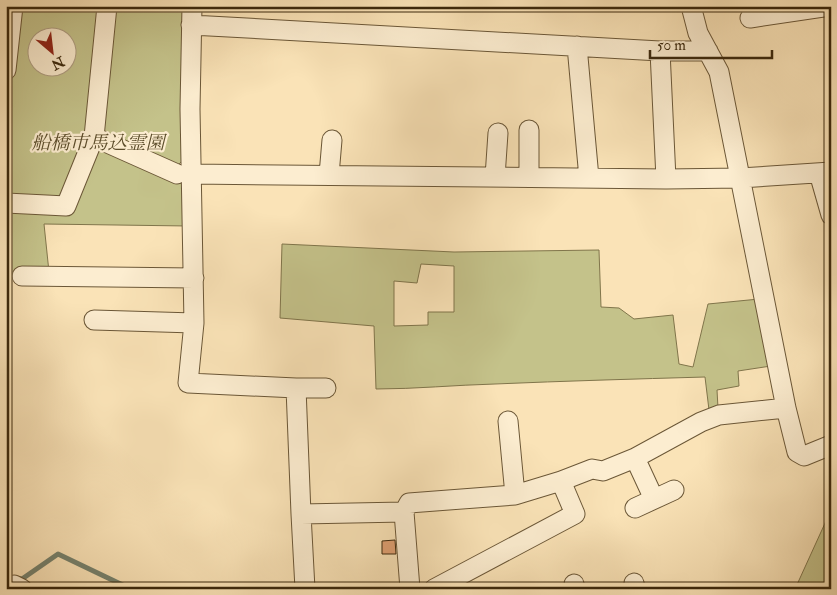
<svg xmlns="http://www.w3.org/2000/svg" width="837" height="595" viewBox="0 0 837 595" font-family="'IM FELL Double Pica','Noto Serif JP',serif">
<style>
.green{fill:#c4c28a;stroke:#80754b;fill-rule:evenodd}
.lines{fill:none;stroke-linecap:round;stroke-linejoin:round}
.stream{stroke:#76826e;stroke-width:5}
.building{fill:#e0a072;stroke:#3b280c}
.minor-casing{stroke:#6b5737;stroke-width:21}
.minor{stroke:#fcedd0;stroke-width:19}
.labels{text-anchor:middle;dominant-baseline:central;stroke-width:4.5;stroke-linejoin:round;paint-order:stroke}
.park-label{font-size:19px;font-style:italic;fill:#5d4e2c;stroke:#fcedd0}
</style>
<rect width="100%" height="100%" fill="#fae3b7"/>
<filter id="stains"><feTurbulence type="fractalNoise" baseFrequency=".004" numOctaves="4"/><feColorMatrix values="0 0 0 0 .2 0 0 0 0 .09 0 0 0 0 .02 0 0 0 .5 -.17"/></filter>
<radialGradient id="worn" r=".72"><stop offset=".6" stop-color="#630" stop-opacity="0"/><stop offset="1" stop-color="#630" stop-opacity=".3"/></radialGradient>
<path class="green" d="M6 6H186L184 159 178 165V179L187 191 188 226 44 224 49 272H6ZM38 38H68V68H38Z
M282 244 454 252 599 250 601 307 619 308 634 319 673 315 679 364 693 367 708 304 759 299 771 366 738 371 739 386 717 390 718 408 709 410 705 377C635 379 565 381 495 384 455 385 416 389 376 389L374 326 280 318ZM421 264 454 266V312H428V325L394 326V281L417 283Z
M831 510V589H795Z"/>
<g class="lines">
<path class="stream" d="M6 577 22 579 58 554 131 589"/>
</g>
<path class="building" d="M395 540 396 554H382V541Z"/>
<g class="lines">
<defs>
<path id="minor" d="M192 6 190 109 194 323 188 383 296 388H326
M691 6 698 33 719 72 786 408 797 452 804 456 831 445
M750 18 830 6
M191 25 660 51H708
M577 46 589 178
M660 51 666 179
M6 70 13 6
M94 137 177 174
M819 173 831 215
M192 174 666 179 740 178 831 172
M329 175 332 140
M495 177 498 133
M529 177V130
M6 203 66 206 94 137 107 6
M22 276 194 278
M94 320 194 323
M296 388 301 514 404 512
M508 421 515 495
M635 458 654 499
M635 508 674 490
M301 514 305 589
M634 583 635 589
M574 584 575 589
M14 585 22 589
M410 589 404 512 409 503 515 495 561 481 592 469 603 471 635 458 701 422 719 415 786 408
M434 589 575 514 561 481"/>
</defs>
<use href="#minor" class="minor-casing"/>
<use href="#minor" class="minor"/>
</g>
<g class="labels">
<g class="park-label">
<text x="98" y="143">船橋市馬込霊園</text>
</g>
</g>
<rect width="837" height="595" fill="none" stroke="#fae3b7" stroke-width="25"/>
<rect x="8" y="8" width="822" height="580" fill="none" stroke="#3b280c" stroke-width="2.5"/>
<rect x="12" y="12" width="812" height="570" fill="none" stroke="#3b280c"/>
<g transform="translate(52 52) rotate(152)"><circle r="24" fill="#fcedd0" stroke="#af9e82"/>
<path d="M0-4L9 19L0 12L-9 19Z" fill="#8f2418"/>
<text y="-8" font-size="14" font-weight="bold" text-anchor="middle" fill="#3b280c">N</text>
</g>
<path d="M650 50v8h122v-8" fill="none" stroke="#3b280c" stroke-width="2.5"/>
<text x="657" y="50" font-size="15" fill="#3b280c" stroke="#fcedd0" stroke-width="4" paint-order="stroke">50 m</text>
<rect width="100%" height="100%" filter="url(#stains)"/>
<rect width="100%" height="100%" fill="url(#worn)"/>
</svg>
